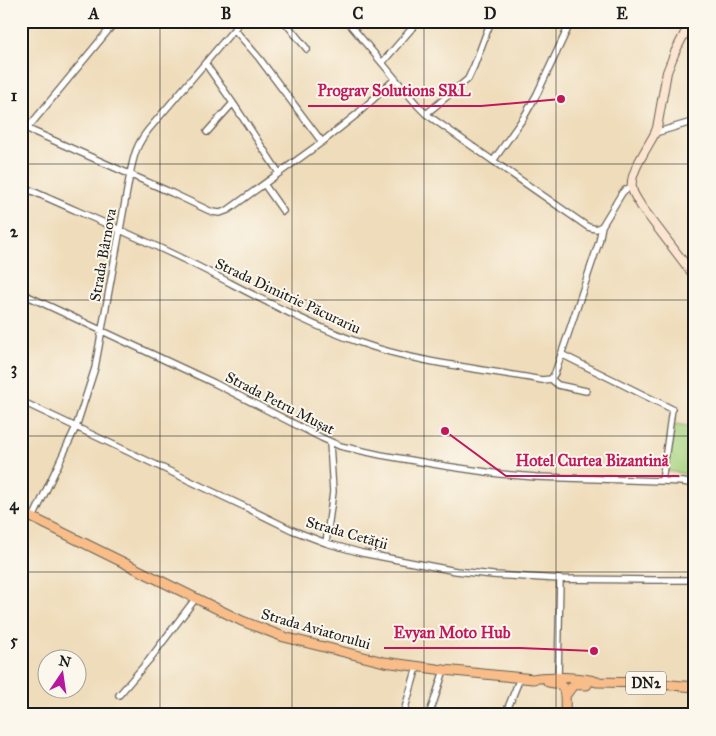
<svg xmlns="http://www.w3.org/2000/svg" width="716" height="736" viewBox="0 0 716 736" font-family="'IM FELL Great Primer',serif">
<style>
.green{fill:#a7d380;stroke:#62784e}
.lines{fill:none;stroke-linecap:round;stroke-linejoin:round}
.minor-casing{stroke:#665f53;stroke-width:8}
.secondary-casing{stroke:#665f53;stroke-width:10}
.primary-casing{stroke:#665f53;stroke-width:11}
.minor{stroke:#fff;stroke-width:5.5}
.secondary{stroke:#fce5d0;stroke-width:8}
.primary{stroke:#f8bd89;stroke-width:9}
.grid{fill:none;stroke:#1c1c1c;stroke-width:1;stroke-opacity:0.55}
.labels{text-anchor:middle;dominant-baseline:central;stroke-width:4;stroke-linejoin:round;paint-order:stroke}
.shield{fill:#fbf7ec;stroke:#5f5e5a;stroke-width:1}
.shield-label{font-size:14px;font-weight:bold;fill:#1c1c1c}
.street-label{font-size:15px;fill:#1c1c1c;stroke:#fbf7ec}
.leader{fill:none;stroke:#c2185b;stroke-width:2}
.callout-dot{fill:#c2185b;stroke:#fbf7ec;stroke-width:2}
.callout-label{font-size:16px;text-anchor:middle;font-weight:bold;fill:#c2185b;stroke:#fbf7ec;stroke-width:4;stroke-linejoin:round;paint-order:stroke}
.neatline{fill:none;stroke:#1c1c1c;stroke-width:2}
.grid-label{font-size:16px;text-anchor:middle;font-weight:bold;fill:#1c1c1c}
</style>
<rect width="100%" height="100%" fill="#fbf7ec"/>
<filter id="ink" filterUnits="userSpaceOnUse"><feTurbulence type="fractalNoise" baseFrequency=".02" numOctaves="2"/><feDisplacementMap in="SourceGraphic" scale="10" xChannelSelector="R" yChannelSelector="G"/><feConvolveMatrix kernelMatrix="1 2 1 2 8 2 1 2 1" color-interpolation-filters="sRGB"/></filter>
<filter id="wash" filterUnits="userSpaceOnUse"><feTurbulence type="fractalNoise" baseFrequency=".0096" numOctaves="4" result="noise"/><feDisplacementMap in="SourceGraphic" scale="20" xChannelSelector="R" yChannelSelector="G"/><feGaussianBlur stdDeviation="1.12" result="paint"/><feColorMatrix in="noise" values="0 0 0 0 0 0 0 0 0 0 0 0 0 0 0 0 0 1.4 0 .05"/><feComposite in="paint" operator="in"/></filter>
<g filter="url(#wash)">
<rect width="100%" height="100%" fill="#efdcba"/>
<path class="green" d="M676 425 693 428 695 430V441L691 468 689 472 686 474 667 471 673 428 674 426Z"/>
</g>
<g filter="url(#ink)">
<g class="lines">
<defs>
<path id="minor" d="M284 21 307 49
M347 21 418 106 426 114 588 227 596 229 602 226
M234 29 259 58 322 142
M21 36 27 21
M205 63 233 103 279 173
M382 63 413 27 417 21
M426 114 468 79 474 66 491 21
M21 126 172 193 212 212 220 213 228 210 322 142 356 115 395 79
M27 129 116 21
M207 132 233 103
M655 133 695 121
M493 161 524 117 537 94 568 28 569 21
M264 184 283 211
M21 186C76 211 132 234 187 261 244 289 300 322 361 343 417 363 483 369 542 380L551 379
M21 293 214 383 322 438 340 446 381 455 445 466 500 474 536 477 662 481 683 482 695 484
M561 354 672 409 662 481
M551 379 555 373 599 242 602 226 622 193 625 190 631 187
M551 379 558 385 586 391
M21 401 243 506 292 530 326 543 362 553 456 571 493 575 560 579 653 580H695
M33 518 76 427 95 368 130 174C134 155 136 145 149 129L241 21
M326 543 333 492 330 443
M558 678 560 579
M119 695 149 660 196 598
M403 715 417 667
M429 715 434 701 444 670
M505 715 520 678"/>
<path id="secondary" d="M691 21 675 52 667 72 657 128 655 133C648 147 629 173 632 188 633 195 638 200 641 206L695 277"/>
<path id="primary" d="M21 512 242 621 284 637 384 662 444 670 533 679C546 676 584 677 597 682L648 683 695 687
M548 682C552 683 557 683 561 685 567 690 565 707 565 715
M565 696C574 684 571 684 587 685"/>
</defs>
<use href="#minor" class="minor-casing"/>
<use href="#secondary" class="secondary-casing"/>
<use href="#primary" class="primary-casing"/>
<use href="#minor" class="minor"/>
<use href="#secondary" class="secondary"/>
<use href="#primary" class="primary"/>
</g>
</g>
<path class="grid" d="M160 21V715M292 21V715M424 21V715M556 21V715M21 164H695M21 300H695M21 436H695M21 572H695"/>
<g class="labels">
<rect class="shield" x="626" y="671.5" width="40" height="23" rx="4"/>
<g class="shield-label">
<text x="646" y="683">DN2</text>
</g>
<g class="street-label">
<text transform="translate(103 255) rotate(-80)">Strada Bârnova</text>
<text transform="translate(288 296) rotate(25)">Strada Dimitrie Păcurariu</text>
<text transform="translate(280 403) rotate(27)">Strada Petru Mușat</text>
<text transform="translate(347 533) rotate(16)">Strada Cetății</text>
<text transform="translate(316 629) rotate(16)">Strada Aviatorului</text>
</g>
</g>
<path class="leader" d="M561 99L481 106H308M445 431L506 476H679M594 651L520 648H384"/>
<g class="callout-dot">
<circle cx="561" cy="99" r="5"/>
<circle cx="445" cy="431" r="5"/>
<circle cx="594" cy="651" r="5"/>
</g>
<g class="callout-label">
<text x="394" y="96">Prograv Solutions SRL</text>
<text x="592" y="466">Hotel Curtea Bizantină</text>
<text x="452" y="638">Evyan Moto Hub</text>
</g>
<rect width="716" height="736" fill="none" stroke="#fbf7ec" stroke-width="55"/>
<g transform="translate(62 674) rotate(13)"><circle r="24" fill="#fbf7ec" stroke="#a29f99"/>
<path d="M0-4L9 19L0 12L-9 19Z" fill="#b5179e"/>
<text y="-8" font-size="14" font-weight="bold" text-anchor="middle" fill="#1c1c1c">N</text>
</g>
<rect x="28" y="28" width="660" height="680" class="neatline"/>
<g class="grid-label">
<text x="94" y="19">A</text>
<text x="226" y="19">B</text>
<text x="358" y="19">C</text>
<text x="490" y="19">D</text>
<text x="622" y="19">E</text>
<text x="14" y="101">1</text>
<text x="14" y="237">2</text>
<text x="14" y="374">3</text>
<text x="14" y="510">4</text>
<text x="14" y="646">5</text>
</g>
</svg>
